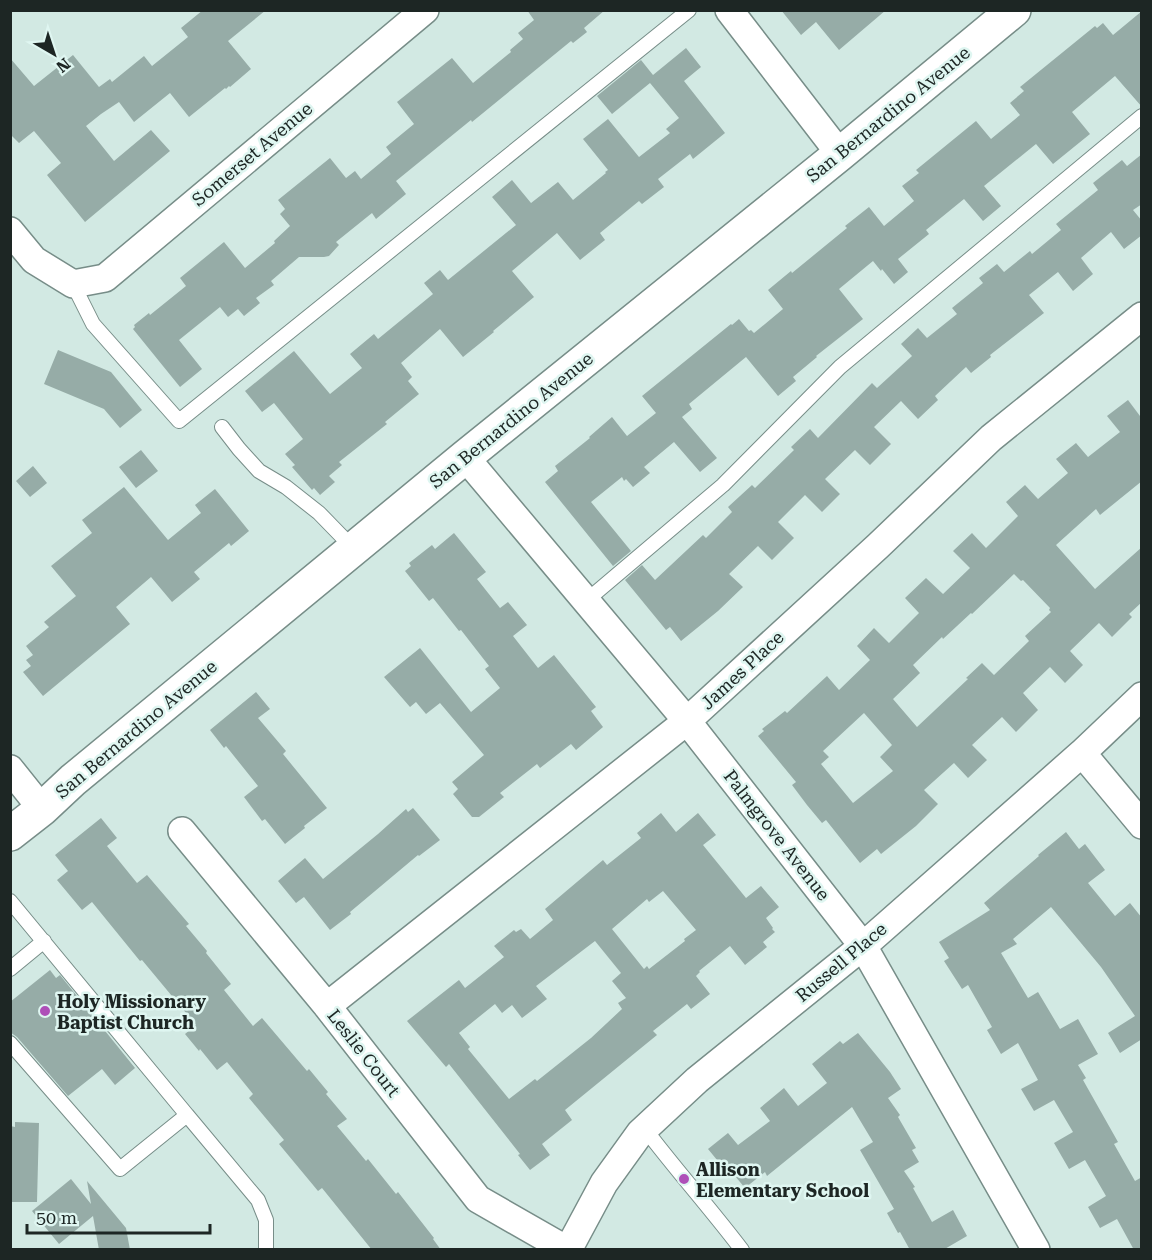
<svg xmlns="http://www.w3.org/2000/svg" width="1152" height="1260" viewBox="0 0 1152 1260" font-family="'Roboto Serif',serif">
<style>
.building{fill:#96aca7;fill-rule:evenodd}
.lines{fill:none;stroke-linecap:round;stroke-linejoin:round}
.lane-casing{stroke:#778d88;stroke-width:16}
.street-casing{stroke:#778d88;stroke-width:30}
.secondary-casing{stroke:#778d88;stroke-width:36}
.lane{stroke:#fff;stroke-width:14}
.street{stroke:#fff;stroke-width:27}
.secondary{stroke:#fff;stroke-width:33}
.poi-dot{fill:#ae4fb8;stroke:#dff6f1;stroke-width:2}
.labels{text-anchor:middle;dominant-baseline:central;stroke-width:5;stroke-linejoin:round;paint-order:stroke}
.street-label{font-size:18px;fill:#1d2624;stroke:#dff6f1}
.poi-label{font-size:18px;font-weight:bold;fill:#1d2624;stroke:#dff6f1;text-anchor:start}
</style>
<rect width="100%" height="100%" fill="#d2e9e3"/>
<path class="building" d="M203 10H266L228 41 251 69 230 87 229 86 226 89 225 88 189 117 170 93 134 122 119 102 101 114 86 126 114 161 151 130 170 151 85 222 47 175 61 163 34 131 19 143 10 134V58L34 86 73 55 99 87 110 79 112 82 144 56 152 66 188 37 181 28Z
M527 10H605L584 28 587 32 573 43 571 41 472 122 471 120 396 181 406 194 376 219 372 213 336 242 339 245 329 256 324 257H299L271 281 274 285 256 298 260 303 244 316 238 309 228 317 220 307 179 340 202 369 180 387 133 329 135 327 134 325 149 313 150 315 186 286 180 278 224 242 245 268 275 243 274 241 290 226 280 214 285 209 278 200 330 158 346 178 355 171 361 179 391 154 386 147 414 124 397 102 452 58 473 83 511 52 510 50 523 39 518 33 534 20Z
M781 10H886L839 50 816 22 801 35Z
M1142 11V107L1115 76 1072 112 1090 134 1053 164 1036 144 984 186 1001 206 983 221 964 199 926 230 929 234 898 259 908 272 894 284 882 269 881 271 873 261 839 289 863 319 816 356 817 357 793 377 796 381 778 396 746 357 689 404 692 409 682 417 717 458 700 472 674 442 644 467 650 473 633 487 626 479 624 481 622 477 591 502 631 551 613 566 545 482 558 471 555 466 590 438 589 437 612 417 627 436 656 413 642 396 731 324 732 325 739 319 749 331 751 330 754 333 783 309 768 290 791 271 792 273 847 228 845 226 869 207 884 226 914 201 902 186 919 173 916 170 976 121 991 139 1020 115 1010 103 1024 91 1020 87 1095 26 1097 28 1103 23 1113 35Z
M686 48 701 67 684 81 725 133 693 159 690 154 658 179 664 187 642 204 639 201 600 233 605 240 580 260 557 233 512 271 534 297 493 331 494 332 463 357 440 329 401 363 412 377 408 381 419 394 385 422 387 424 339 462 342 465 329 476 335 482 320 495 314 488 312 490 292 467 295 465 285 454 303 439 274 403 262 412 245 391 294 351 330 394 362 368 350 354 374 334 378 339 433 294 424 283 440 270 448 280 516 225 492 197 512 180 531 203 558 182 573 200 606 173 605 172 608 170 583 139 608 119 639 157 670 133 666 129 679 118 650 83 612 114 597 96 641 60 653 75Z
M1142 154V204L1133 210 1142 221V235L1124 249 1111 232 1081 258 1093 274 1073 291 1058 272 1029 295 1044 313 990 355 991 357 971 373 966 367 935 396 938 400 918 419 901 401 874 427 891 444 870 465 855 450 825 479 840 494 822 512 805 495 778 522 794 538 772 560 758 546 729 574 743 587 718 611 681 641 670 627 666 630 625 580 642 565 655 580 703 535 706 538 732 512 728 507 752 485 755 488 794 450 791 447 810 429 818 438 872 383 877 388 912 356 901 344 918 328 927 338 957 314 952 308 983 283 979 278 997 264 1004 272 1030 251 1032 254 1061 230 1056 224 1098 190 1093 183 1122 160 1127 166Z
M58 350 111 372 142 410 120 428 104 409 44 384Z
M1128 400 1140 416 1142 414V481L1100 515 1096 509 1056 545 1095 589 1142 547V602L1129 614 1132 617 1112 637 1099 623 1070 651 1083 665 1065 683 1050 667 1023 693 1038 710 1016 732 1002 717 972 745 987 760 968 778 954 763 924 790 938 804 916 826 881 854 877 849 860 863 826 820 822 823 807 805 792 785 796 782 758 736 764 731 762 729 785 711 787 713 827 676 839 690 870 660 857 646 874 628 889 643 919 613 905 598 926 578 943 594 970 568 953 551 972 533 986 548 1018 516 1006 502 1025 485 1038 499 1068 473 1056 459 1076 443 1088 457 1120 432 1107 416ZM1014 574 1021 581 1023 580 1050 608 1049 610 1051 612 1025 636 1029 641 994 675 982 663 966 678 968 679 917 727 893 699 920 673 913 665 942 637 943 639 971 613 972 614ZM864 713 892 745 880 757 893 771 853 803 821 764 829 757 823 751Z
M141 450 158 471 136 488 119 467Z
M33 466 47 483 30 497 16 481Z
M124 487 168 540 201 513 195 505 215 489 249 531 231 546 229 543 194 572 200 579 172 602 151 577 116 607 130 624 43 696 23 672 31 666 26 660 33 655 26 646 49 627 44 622 76 596 51 566 92 533 82 520Z
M454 533 486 572 477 579 500 608 508 602 527 625 513 636 538 668 554 655 596 707 591 711 603 727 576 750 571 744 540 768 537 764 500 793 504 797 479 817H472L453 794 458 789 452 782 484 755 440 703 426 714 416 702 410 707 384 677 420 648 471 712 500 688 485 669 489 666 461 630 459 631 433 598 429 601 405 571 411 566 409 563 432 545 435 549Z
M256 692 270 709 258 718 286 751 283 754 327 808 304 826 305 828 285 844 265 819 262 821 244 797 258 786 226 746 224 748 210 730Z
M413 808 440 840 419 856 418 855 350 912 351 914 330 930 304 897 296 903 278 881 305 858 323 879 378 834 406 809 408 812Z
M661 813 676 832 698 813 716 835 703 845 746 898 761 886 779 907 766 918 773 928 772 929 775 932 763 942 767 947 745 965 730 946 699 971 700 972 696 976 710 994 691 1009 687 1004 653 1031 657 1035 565 1110 572 1120 542 1144 550 1155 530 1170 518 1155 520 1154 449 1064 446 1067 407 1021 459 980 465 988 504 957 494 946 514 930 516 932 521 929 530 939 553 920 545 909 603 860 607 865 641 838 637 833ZM663 891 696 930 684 939 685 941 649 969 647 966 644 969 612 929 647 899 649 902ZM595 941 621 973 612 981 626 998 618 1003 622 1009 591 1038 537 1081 535 1079 509 1099 468 1049 470 1047 459 1033 495 1004 502 1013 512 1005 522 1018 547 999 536 986Z
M101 818 117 838 107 846 137 883 147 875 189 924 186 926 207 951 206 953 231 984 224 990 253 1026 262 1018 307 1071 309 1069 328 1092 326 1094 347 1119 337 1126 366 1161 368 1159 396 1194 398 1192 434 1238 433 1239 441 1250H372L322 1188 318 1191 279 1144 284 1140 249 1098 253 1094 227 1062 217 1070 200 1049 199 1051 185 1034 196 1025 142 960 140 961 92 902 82 910 57 880 68 871 55 855Z
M1066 832 1079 849 1085 844 1105 870 1088 883 1115 916 1130 903 1142 918V1039L1120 1053 1108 1033 1135 1016 1101 967 1051 907 1013 939 1017 944 1001 953 1028 998 1038 992 1060 1029 1078 1019 1098 1054 1078 1065 1086 1078 1083 1080 1118 1142 1114 1144 1135 1181 1142 1177V1250H1134L1117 1219 1100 1228 1088 1207 1106 1196 1085 1160 1069 1169 1054 1143 1073 1132 1054 1100 1034 1111 1021 1089 1038 1080 1018 1043 1001 1054 987 1030 992 1027 968 985 962 989 944 961 949 958 939 942 990 910 984 903 1039 856 1038 855Z
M50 970 56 978 60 975 135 1068 115 1085 102 1069 68 1096 17 1037 10 1032V1002Z
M858 1033 890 1072 901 1089 888 1098 900 1115 898 1117 916 1148 912 1150 919 1162 904 1171 915 1187 913 1188 932 1222 953 1210 967 1236 943 1250H910L900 1232 898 1233 887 1213 894 1209 860 1150 873 1142 852 1107 767 1176 765 1172 745 1188 725 1164 722 1166 708 1149 728 1133 738 1145 770 1121 760 1108 784 1088 798 1106 827 1083 812 1064 840 1041 843 1044Z
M15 1122 39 1123 37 1202H10V1126L15 1127Z
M71 1179 91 1204 87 1181 126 1228 130 1250H99L93 1216 59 1244 32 1211Z"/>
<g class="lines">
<defs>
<path id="lane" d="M73 284 93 324 179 421 689 10
M222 427 239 449 259 471 286 487 319 513 354 549
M586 601 723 485 840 367 1142 116
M10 901 187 1115 120 1169 10 1043
M10 969 44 941
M187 1115 258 1200 266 1220V1250
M645 1129C676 1170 711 1209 742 1250"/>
<path id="street" d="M729 10 840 154
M10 231 34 260 73 284 105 278 425 10
M465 457 687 721 863 946 1036 1250
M1082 753 1142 825
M10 769 42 809
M182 831 327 1006 478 1199 567 1250
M327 1006 687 721 878 546 991 438 1142 316
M568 1250 604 1183 640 1133 697 1080 863 946 1082 753 1142 696"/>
<path id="secondary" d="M10 834 42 809 73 780 465 457 840 154 1014 10"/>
</defs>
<use href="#lane" class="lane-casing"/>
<use href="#street" class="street-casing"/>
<use href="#secondary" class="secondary-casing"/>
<use href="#lane" class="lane"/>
<use href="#street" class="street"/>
<use href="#secondary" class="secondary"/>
</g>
<g class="poi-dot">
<circle cx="45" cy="1011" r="6"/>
<circle cx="684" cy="1179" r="6"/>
</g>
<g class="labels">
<g class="street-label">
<text transform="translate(888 114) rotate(-39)">San Bernardino Avenue</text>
<text transform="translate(252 154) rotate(-40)">Somerset Avenue</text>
<text transform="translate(511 420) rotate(-39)">San Bernardino Avenue</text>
<text transform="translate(742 670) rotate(-43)">James Place</text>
<text transform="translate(136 729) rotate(-40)">San Bernardino Avenue</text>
<text transform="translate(777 835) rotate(52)">Palmgrove Avenue</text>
<text transform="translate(841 962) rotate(-40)">Russell Place</text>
<text transform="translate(364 1053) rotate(52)">Leslie Court</text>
</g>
<g class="poi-label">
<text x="57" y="1001">Holy Missionary<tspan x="57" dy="21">Baptist Church</tspan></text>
<text x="696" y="1169">Allison<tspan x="696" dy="21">Elementary School</tspan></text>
</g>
</g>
<rect width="1152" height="1260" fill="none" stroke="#1d2624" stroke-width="24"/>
<g transform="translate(54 54) rotate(141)" stroke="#dff6f1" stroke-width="4.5" paint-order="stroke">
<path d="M0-4.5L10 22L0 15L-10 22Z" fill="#1d2624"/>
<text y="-9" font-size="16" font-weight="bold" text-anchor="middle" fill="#1d2624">N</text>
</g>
<path d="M27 1224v9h183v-9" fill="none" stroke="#1d2624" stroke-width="3"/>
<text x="36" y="1224" font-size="18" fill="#1d2624" stroke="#dff6f1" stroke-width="4.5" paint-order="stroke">50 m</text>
</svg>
